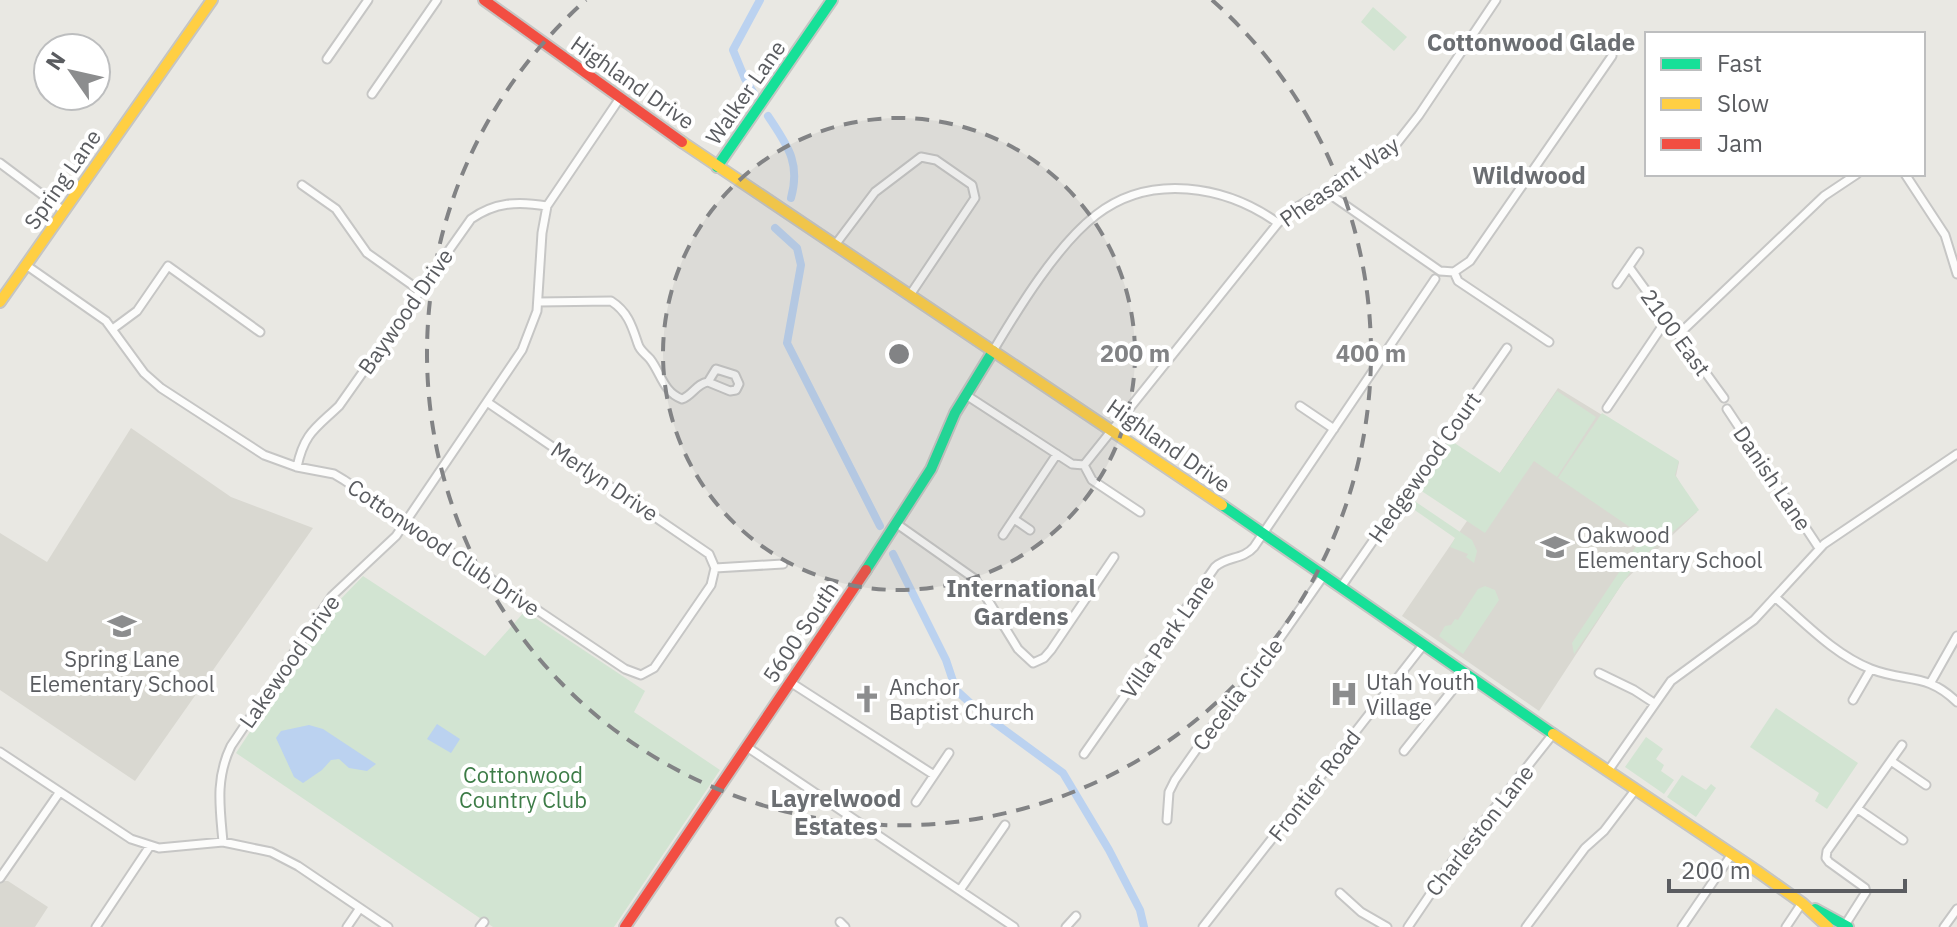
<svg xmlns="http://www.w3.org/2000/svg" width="1957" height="927" viewBox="0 0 1957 927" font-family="'IBM Plex Sans',sans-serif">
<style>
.education{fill:#d9d8d1}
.green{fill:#d2e4d2}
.water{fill:#bbd2f0}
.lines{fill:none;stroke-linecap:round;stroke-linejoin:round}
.canal{stroke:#bbd2f0;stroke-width:8}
.street-casing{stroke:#c6c6c5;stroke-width:11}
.fast-casing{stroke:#c5c5c3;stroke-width:14}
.slow-casing{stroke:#c5c5c3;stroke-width:14}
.jam-casing{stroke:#c5c5c3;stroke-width:14}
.street{stroke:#fcfcfb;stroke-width:7}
.fast{stroke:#16e098;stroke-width:10}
.slow{stroke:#ffcf43;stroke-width:10}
.jam{stroke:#f24e42;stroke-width:10}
.ring{fill:none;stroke:#828385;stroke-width:4;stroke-dasharray:14 10}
.labels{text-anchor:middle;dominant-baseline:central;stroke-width:8;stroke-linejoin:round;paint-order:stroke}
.street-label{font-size:22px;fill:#5a5c60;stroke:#fff}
.poi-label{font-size:22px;fill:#5a5c60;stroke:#fff;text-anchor:start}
.park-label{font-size:22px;fill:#3d7c47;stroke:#fff}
.neighbourhood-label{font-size:24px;font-weight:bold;fill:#6b6e72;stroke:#fff}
.centre{fill:#828385;stroke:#fff;stroke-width:4}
.ring-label{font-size:24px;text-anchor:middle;font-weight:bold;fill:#828385;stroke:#fff;stroke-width:8;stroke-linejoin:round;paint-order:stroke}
</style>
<rect width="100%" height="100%" fill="#e9e8e3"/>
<path class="education" d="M1558 388 1679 462 1676 476 1697 512 1624 581 1539 711 1402 616Z
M131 428 231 497 313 528 135 781 0 690V533L47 562Z
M0 881H8L48 907 35 927H0Z"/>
<path class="green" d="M1373 7 1407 37 1394 51 1361 22Z
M1557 391 1596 417 1557 477 1534 461 1485 533 1417 488 1450 440 1500 473Z
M1602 413 1679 461 1675 475 1699 510 1638 561 1574 654 1572 643 1643 536 1558 478Z
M1410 498 1472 540 1477 551 1474 563 1466 557 1468 554 1450 547 1455 538 1406 504Z
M363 576 485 656 525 611 645 691 634 712 720 770 614 927H493L236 753 332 608Z
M1485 586 1495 590 1499 600 1463 654 1439 636 1445 626 1451 625 1455 619 1458 620 1478 589Z
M1776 708 1858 763 1827 809 1815 801 1819 793 1750 747Z
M1646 737 1663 749 1656 759 1664 765 1661 771 1674 780 1664 794 1625 767Z
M1682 775 1706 790 1711 784 1716 788 1696 817 1667 797Z"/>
<path class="water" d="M437 724 460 739 451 753 427 739Z
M309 725 323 729 376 764 367 771 349 768 339 759 331 760 322 770 303 783 294 777 276 738 281 731Z"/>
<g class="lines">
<path class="canal" d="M755 95 745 79 733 50 760 0
M768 116C787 145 801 162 791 198
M775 228 797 248 801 265 787 343 880 526
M893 554 946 660 956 690 980 712 1063 773 1109 850 1140 910 1144 927"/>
<defs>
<path id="street" d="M327 59 368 0
M372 94 437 0
M0 163 64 211
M1905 174 1945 235 1957 274
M302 185 336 209 367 253 419 290
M1325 191 1440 271 1454 272 1470 261 1612 56
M835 245 875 192 921 157 936 160 972 185 975 198 910 295
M26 265 106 321 144 373 161 388 264 455 297 467 334 474 344 480 625 669 641 675 654 668 711 585 715 568 709 554 487 402
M1629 267 1724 398
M1454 272 1458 281 1549 342
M1617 284 1639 252
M538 302 611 301C628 312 632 326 638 344 640 351 646 354 650 359 661 373 663 392 682 399 692 396 697 383 708 382L716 369 735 375 739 384 736 390 730 391 708 382
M114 328 137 311 168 266 260 332
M1678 335 1824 196 1857 174
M993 351C1018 309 1057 245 1096 215 1150 173 1225 185 1278 223
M966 395 1072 464 1084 465
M1300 406 1334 429
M1607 408 1667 319
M1727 409 1819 548
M1084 465 1278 223 1297 207 1371 164 1397 143 1419 115 1496 0
M1084 465 1092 480 1140 512
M297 467C304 433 316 428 339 406L471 219C495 202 518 201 547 206
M1014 519 1030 530
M897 524 975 579 1018 649 1033 663 1044 658 1051 650 1114 557
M1003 535 1057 454
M715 568 783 564
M1341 587 1507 348
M1776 598C1805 623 1835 655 1871 669 1907 683 1926 672 1957 702
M1599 673 1634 690 1654 703
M790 682 934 775
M1931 682 1957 636
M1853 700 1871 669
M747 747 1014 927
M1404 751 1466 673
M0 752 131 839 159 848 223 842 271 852 298 866 388 927
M1084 754 1215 567C1227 556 1243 560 1254 547L1435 279
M1891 761 1926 785
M1608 771 1671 681 1754 620 1824 544 1957 454
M916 802 949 753
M1858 809 1903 840
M1167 820 1169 792 1175 780 1224 710 1250 681 1324 575
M223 842C220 808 215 779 231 746L332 596 396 536 522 350 537 311 542 233 547 206 620 98
M0 878 59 793
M960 890 1005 825
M1340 893 1361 912 1387 927
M840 922 845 927
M1845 925 1866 892 1865 888 1829 862 1826 858 1827 851 1902 745
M96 927 150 846
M347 927 360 908
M480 927 484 922
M1066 927 1076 916
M1203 927 1424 644
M1408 927 1452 862 1553 734
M1526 927 1585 848 1604 831 1636 789
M1682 927 1732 854
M1786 927 1802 903
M1944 927 1957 909"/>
<path id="fast" d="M717 167 832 0
M1222 505 1553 734
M866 570 931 469 955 413 993 351
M1815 909 1848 927"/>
<path id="slow" d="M682 142 1222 505
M0 302 212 0
M1553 734 1757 871 1802 903 1828 927"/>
<path id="jam" d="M484 0 682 142
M625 927 866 570"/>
</defs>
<use href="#street" class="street-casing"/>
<use href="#fast" class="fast-casing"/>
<use href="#slow" class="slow-casing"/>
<use href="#jam" class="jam-casing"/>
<use href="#street" class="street"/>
<use href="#fast" class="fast"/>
<use href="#slow" class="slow"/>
<use href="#jam" class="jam"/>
</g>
<circle cx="899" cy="354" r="236" fill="#828385" fill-opacity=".12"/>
<g class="ring">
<circle cx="899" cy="354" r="236"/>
<path d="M1212 0A472 472 0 1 1 586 0"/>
</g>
<defs>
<symbol id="school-bare" viewBox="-9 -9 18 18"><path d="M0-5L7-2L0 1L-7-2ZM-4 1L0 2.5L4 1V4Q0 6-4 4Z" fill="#8c8d8e" stroke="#fff" stroke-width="2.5" paint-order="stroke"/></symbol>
<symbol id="hospital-bare" viewBox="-9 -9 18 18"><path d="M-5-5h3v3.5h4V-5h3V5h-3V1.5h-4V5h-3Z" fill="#8c8d8e" stroke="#fff" stroke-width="2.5" paint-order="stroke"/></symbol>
<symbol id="church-bare" viewBox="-9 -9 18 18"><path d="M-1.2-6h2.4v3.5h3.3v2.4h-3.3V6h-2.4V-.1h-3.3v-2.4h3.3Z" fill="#8c8d8e" stroke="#fff" stroke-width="2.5" paint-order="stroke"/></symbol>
</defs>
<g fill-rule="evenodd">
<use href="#school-bare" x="1535" y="527" width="40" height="40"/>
<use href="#school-bare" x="102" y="606" width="40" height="40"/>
<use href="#hospital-bare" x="1324" y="674" width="40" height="40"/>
<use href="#church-bare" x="847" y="679" width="40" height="40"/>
</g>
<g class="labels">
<g class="street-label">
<text transform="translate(633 82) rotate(35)">Highland Drive</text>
<text transform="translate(745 92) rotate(-55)">Walker Lane</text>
<text transform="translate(62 179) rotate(-55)">Spring Lane</text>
<text transform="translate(1339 181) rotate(-35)">Pheasant Way</text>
<text transform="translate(405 311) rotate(-55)">Baywood Drive</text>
<text transform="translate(1676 332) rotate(54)">2100 East</text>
<text transform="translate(1169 445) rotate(35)">Highland Drive</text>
<text transform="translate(1424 467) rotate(-55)">Hedgewood Court</text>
<text transform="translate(1773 478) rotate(56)">Danish Lane</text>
<text transform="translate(605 481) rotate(34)">Merlyn Drive</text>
<text transform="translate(444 547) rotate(34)">Cottonwood Club Drive</text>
<text transform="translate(800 632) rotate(-56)">5600 South</text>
<text transform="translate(1167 636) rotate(-55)">Villa Park Lane</text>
<text transform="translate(289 661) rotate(-55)">Lakewood Drive</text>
<text transform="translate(1237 694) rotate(-53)">Cecelia Circle</text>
<text transform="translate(1314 785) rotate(-52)">Frontier Road</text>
<text transform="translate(1479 830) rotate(-52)">Charleston Lane</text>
</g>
<g class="poi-label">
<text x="1577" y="534">Oakwood<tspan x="1577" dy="25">Elementary School</tspan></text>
<text x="122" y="658" text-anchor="middle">Spring Lane<tspan x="122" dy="25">Elementary School</tspan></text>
<text x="1366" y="681">Utah Youth<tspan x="1366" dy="25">Village</tspan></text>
<text x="889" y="686">Anchor<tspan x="889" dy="25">Baptist Church</tspan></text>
</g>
<g class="park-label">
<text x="523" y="774">Cottonwood<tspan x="523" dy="25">Country Club</tspan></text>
</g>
<g class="neighbourhood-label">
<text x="1531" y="42">Cottonwood Glade</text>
<text x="1529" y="175">Wildwood</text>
<text x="1021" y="588">International<tspan x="1021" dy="28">Gardens</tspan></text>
<text x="836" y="798">Layrelwood<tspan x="836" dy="28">Estates</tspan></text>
</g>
</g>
<circle cx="899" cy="354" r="12" class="centre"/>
<g class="ring-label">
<text x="1135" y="362">200 m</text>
<text x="1371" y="362">400 m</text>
</g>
<rect x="1645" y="32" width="280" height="144" fill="#ffffff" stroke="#bdbebf" stroke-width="2"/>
<rect x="1661" y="58" width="40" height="12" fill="#16e098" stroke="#bdbebf" stroke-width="2"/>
<text x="1717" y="72" font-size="24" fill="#5a5c60">Fast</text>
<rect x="1661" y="98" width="40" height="12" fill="#ffcf43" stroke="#bdbebf" stroke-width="2"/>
<text x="1717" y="112" font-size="24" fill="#5a5c60">Slow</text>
<rect x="1661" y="138" width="40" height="12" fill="#f24e42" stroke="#bdbebf" stroke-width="2"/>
<text x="1717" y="152" font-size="24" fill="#5a5c60">Jam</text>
<g transform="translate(72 72) rotate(304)"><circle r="38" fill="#ffffff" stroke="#bdbebf" stroke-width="2"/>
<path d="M0-6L14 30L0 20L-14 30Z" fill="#8c8d8e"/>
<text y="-12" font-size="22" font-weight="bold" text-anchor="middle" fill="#5a5c60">N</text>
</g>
<path d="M1669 879v12h236v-12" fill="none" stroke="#5a5c60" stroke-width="4"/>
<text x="1681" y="879" font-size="24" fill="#5a5c60" stroke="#ffffff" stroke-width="6" paint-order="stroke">200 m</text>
</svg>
